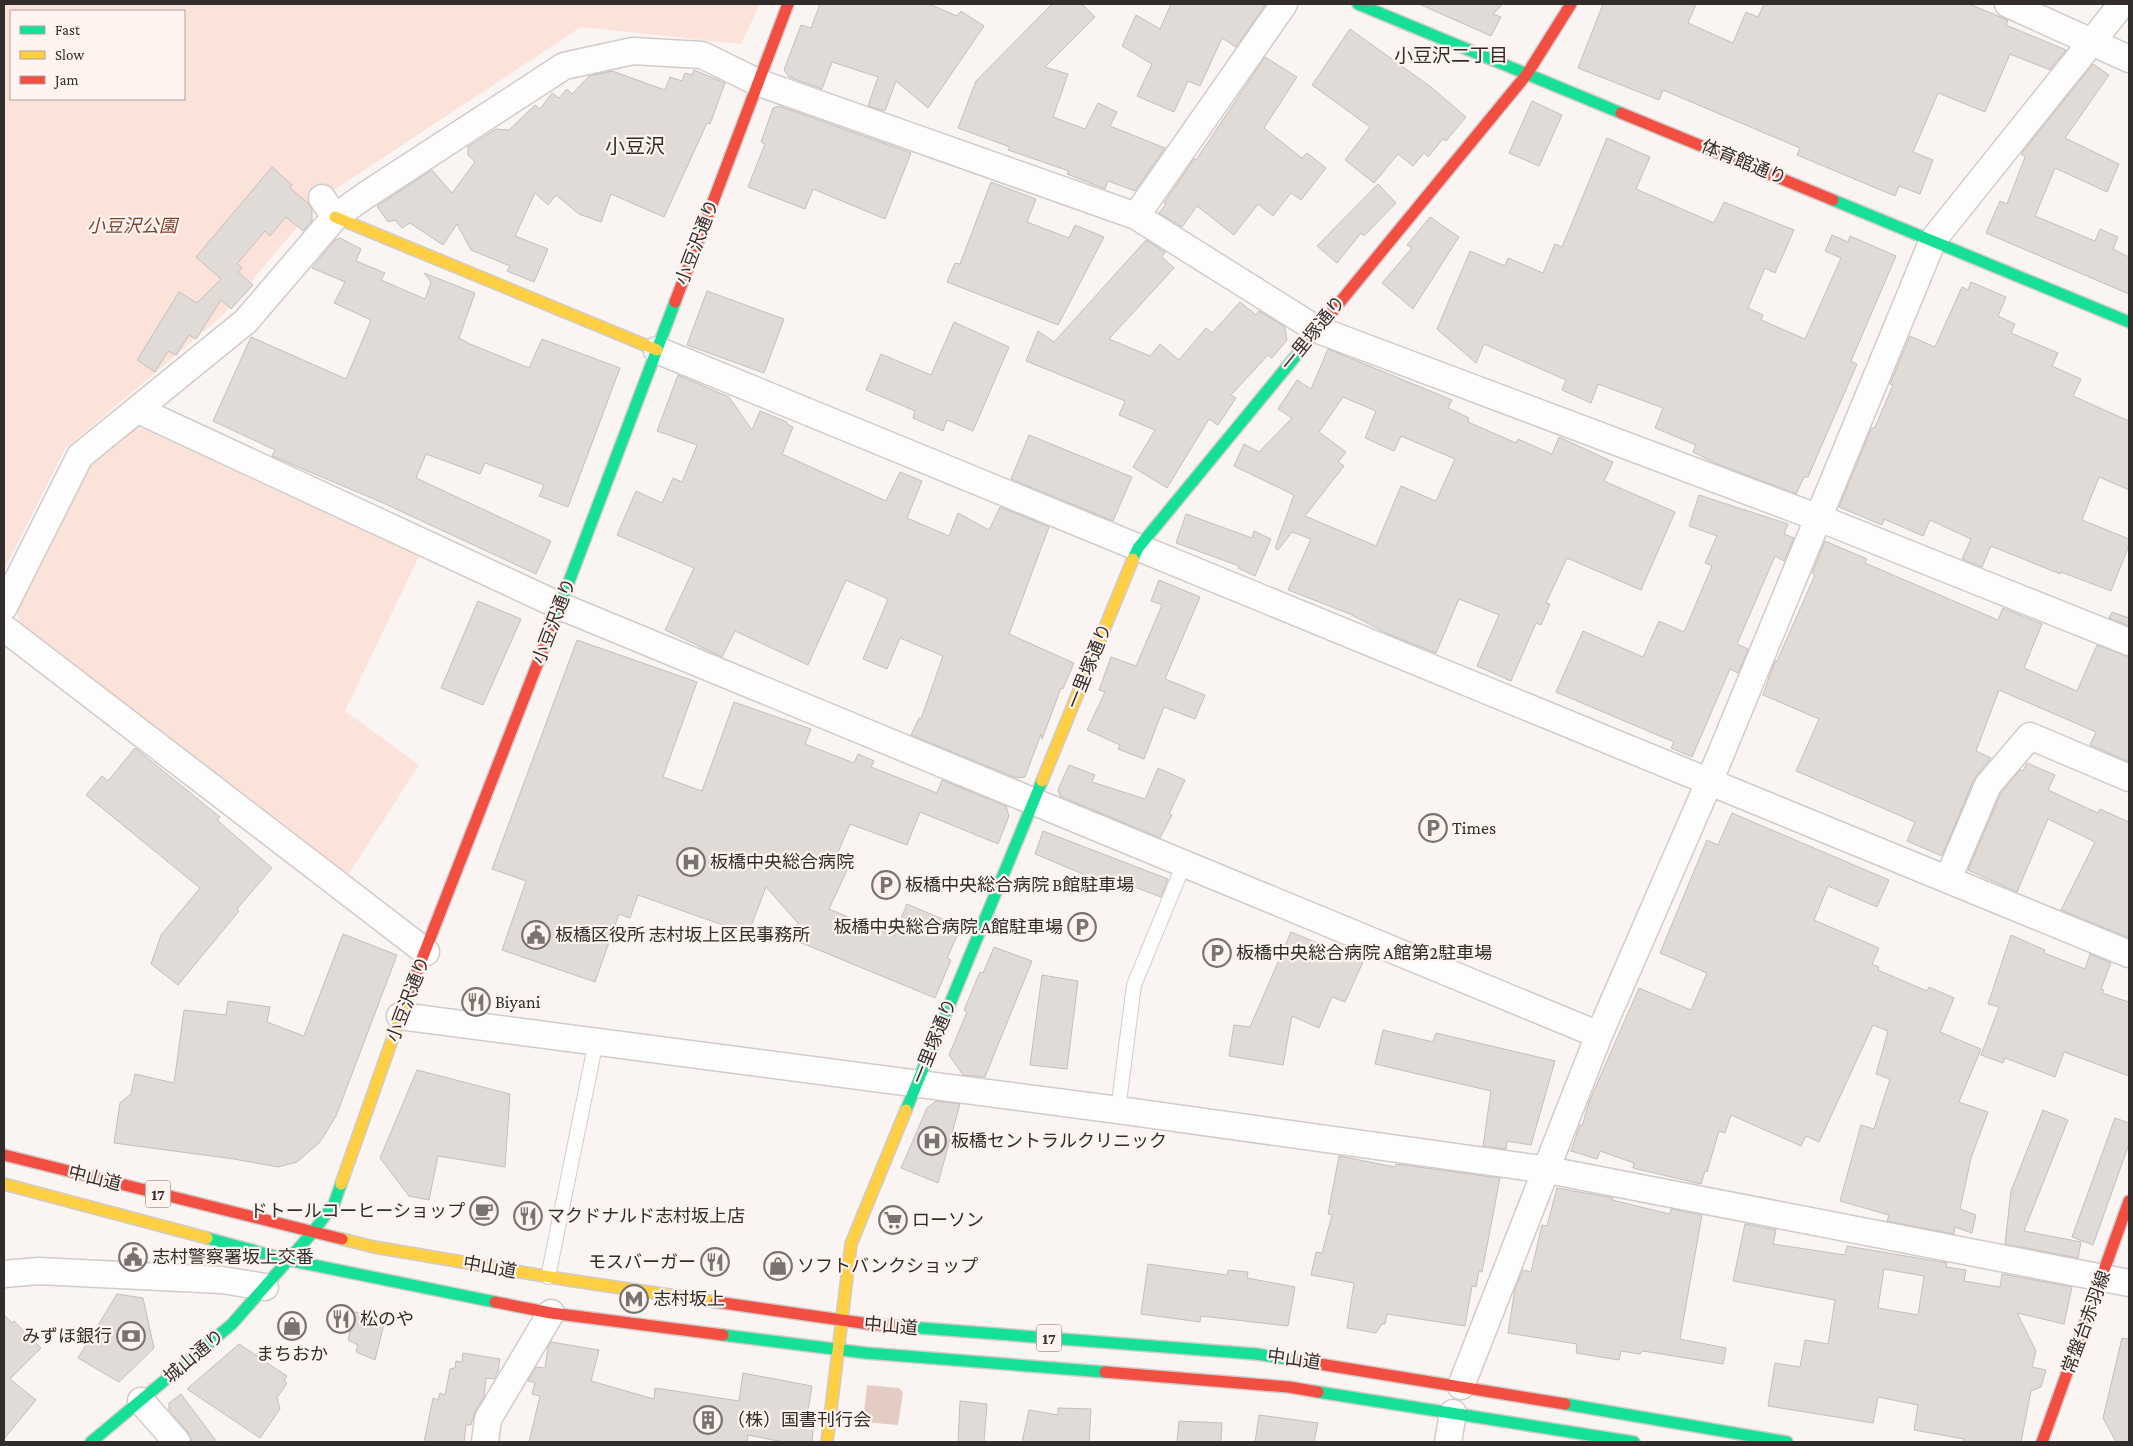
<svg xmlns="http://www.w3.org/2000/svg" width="2133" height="1446" viewBox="0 0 2133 1446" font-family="'Crimson Pro','Noto Sans JP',serif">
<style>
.green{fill:#fce3d9;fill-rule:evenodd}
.forest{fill:#e5ccc2}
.building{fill:#e1dbd8;stroke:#c4bebc;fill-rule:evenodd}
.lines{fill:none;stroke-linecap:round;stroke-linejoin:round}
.lane-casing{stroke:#d1cbc9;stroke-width:16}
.street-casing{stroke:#d1cbc9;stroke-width:29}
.fast-casing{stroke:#d1cbc9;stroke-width:14}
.slow-casing{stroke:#d1cbc9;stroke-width:14}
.jam-casing{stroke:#d1cbc9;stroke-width:14}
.lane{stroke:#fefdfd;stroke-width:14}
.street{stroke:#fefdfd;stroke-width:26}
.fast{stroke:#16e098;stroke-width:11}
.slow{stroke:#ffcf43;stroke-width:11}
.jam{stroke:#f24e42;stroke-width:11}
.labels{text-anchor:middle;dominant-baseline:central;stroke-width:4.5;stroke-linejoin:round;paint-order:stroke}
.shield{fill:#fef3ef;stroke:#6f6865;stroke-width:1}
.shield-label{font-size:16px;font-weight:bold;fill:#322c2a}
.street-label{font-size:18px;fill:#322c2a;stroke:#fef3ef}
.park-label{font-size:18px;font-style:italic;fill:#7b442d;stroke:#fef3ef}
.poi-label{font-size:18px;fill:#322c2a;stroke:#fef3ef;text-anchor:start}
.neighbourhood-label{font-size:19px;fill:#322c2a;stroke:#fef3ef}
.quarter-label{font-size:20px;fill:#322c2a;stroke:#fef3ef}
</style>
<rect width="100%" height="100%" fill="#faf4f2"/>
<path class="green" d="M4 4H760L741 44 581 27 322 198 222 316 65 449 4 570ZM11 11H184V99H11Z
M137 426 419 556 345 711 419 765 346 878 24 632 16 611 90 464Z"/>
<path class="forest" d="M867 1385 899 1388 903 1392 898 1425 863 1422Z"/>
<path class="building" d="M820 4H929L957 16 961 11 984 26 928 108 896 81 885 111 868 106 878 77 832 62 822 89 789 77 784 70 801 25 811 28Z
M1052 4H1082L1095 17 1045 67 1068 74 1053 117 1085 129 1098 103 1117 112 1110 126 1165 148 1135 191 1108 181 1105 189 1067 174 1069 171 1008 150 1010 147 958 128 976 81Z
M1171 4H1266L1236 47 1222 38 1200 86 1188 81 1174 112 1137 96 1152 64 1122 46 1136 15 1160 29Z
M1419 4H1503L1493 14 1501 17 1491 36Z
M1603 4H1696L1688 23 1733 43 1746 12 1758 17 1764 4H1969L2008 20 2006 25 2066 50 2050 70 2010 54 1985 112 1938 93 1913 152 1933 160 1920 194 1899 186 1895 196 1797 155 1800 148 1663 90 1659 100 1578 68Z
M1350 29 1431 87 1466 117 1446 141 1443 139 1428 157 1424 153 1413 166 1398 154 1374 183 1345 160 1370 127 1312 85Z
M1265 57 1297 77 1264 128 1302 158 1307 153 1326 168 1301 200 1291 193 1273 216 1258 204 1234 235 1197 206 1182 227 1159 213 1166 204 1164 203 1194 159 1196 160Z
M2093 64 2109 75 2065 138 2119 164 2107 192 2055 168 2035 216 2095 241 2100 229 2118 237 2113 249 2129 257V294L1986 233 2000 201 2007 204 2025 157 2021 154Z
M694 70 725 83 710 124 707 123 664 217 611 194 601 222 579 214 556 195 548 205 535 193 515 236 548 249 534 282 507 271 510 266 471 250 457 224 443 245 410 223 402 228 395 220 388 222 377 206 432 170 452 193 475 162 468 155V147L496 129 509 130 535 105 540 109 552 93 559 98 567 89 572 94 589 76 612 71 665 90 670 77 682 81 685 73 692 75Z
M1532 101 1562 115 1539 166 1509 153Z
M779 106 911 153 885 219 813 189 805 209 748 187 765 144 761 142 773 108Z
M1607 138 1650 157 1636 189 1714 223 1724 202 1794 230 1775 273 1765 268 1748 308 1763 315 1761 320 1805 339 1841 258 1825 251 1832 235 1848 242 1850 236 1896 256 1851 361 1857 364 1808 477H1804L1796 494 1715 463 1693 452 1696 445 1655 428 1663 408 1598 384 1591 403 1562 390 1566 380 1484 344 1476 363 1437 329 1470 251 1505 266 1508 258 1543 273 1555 244 1562 247Z
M272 167 292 185 290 188 309 204 312 210V221L303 231 286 217 270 236 265 231 237 264 242 268 238 272 253 285 231 309 221 300 196 339 189 335 176 355 168 351 155 372 137 360 179 292 197 303 221 279 196 257Z
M991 182 1036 199 1027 222 1069 238 1075 225 1104 237 1058 325 947 282 955 263 960 264Z
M1378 184 1396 203 1364 236 1361 233 1337 263 1317 246Z
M1430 217 1459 237 1413 309 1382 283 1412 248 1407 245Z
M340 238 361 249 356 261 385 273 381 280 425 299 431 282 424 273 475 293 459 338 470 344 529 368 542 339 620 368 568 507 539 496 544 485 485 463 480 474 426 454 416 478 551 541 536 574 381 502 272 456 275 450 213 421 251 337 346 379 371 320 334 303 345 282 312 268 335 240Z
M1146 240 1165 252 1162 257 1174 268 1109 339 1150 356 1160 344 1179 360 1206 328 1212 333 1240 302 1256 315 1259 311 1285 327 1287 340 1272 358 1268 355 1231 395 1236 398 1218 425 1209 419 1167 488 1133 467 1155 430 1119 415 1125 401 1026 361 1038 331 1054 342Z
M1971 282 2006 297 1998 316 2015 324 2011 333 2058 353 2052 366 2081 379 2073 396 2129 421V490L2099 477 2082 520 2129 539V545L2111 591 2061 572 2060 574 1991 546 1982 567 1962 559 1971 539 1930 520 1923 536 1884 519 1882 525 1839 507 1871 429 1875 427 1893 385 1890 384 1910 336 1935 347 1962 287 1968 290Z
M707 291 784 319 764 373 687 345Z
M954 322 1009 347 973 431 947 420 943 431 913 418 915 411 866 390 881 354 931 375Z
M1328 349 1452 400 1448 408 1469 418 1468 422 1516 443 1518 439 1552 454 1559 437 1613 462 1604 481 1675 512 1641 590 1567 558 1546 603 1550 604 1541 625 1536 623 1511 681 1477 666 1499 615 1459 599 1436 653 1388 634 1350 614 1288 590 1311 539 1292 532 1278 550 1275 548 1294 495 1234 466 1244 444 1259 452 1292 418 1278 409 1297 380 1311 389ZM1343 397 1376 411 1365 438 1394 451 1401 436 1455 459 1436 501 1401 486 1376 546 1305 516 1344 466 1338 462 1346 452 1319 432Z
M678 375 729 397 752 430 760 411 787 422V424L793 427 782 454 886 501 900 472 922 481 907 518 949 536 958 513 989 530 1000 507 1049 527 1009 634 1074 663 1063 689 1061 688 1042 739 1041 734 1025 777 1016 778 911 735 919 718 921 719 943 656 900 638 887 669 863 659 888 599 846 580 808 665 735 631 722 657 665 630 694 568 617 535 636 491 662 503 673 478 682 482 697 445 657 431Z
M1029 435 1132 477 1113 521 1011 479Z
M1699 495 1788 524 1784 534 1794 538 1784 561 1775 556 1737 644 1748 649 1738 673 1730 669 1692 757 1671 748 1674 742 1556 692 1583 631 1643 657 1659 621 1684 632 1712 566 1705 563 1717 536 1689 526Z
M1186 514 1252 538 1254 531 1271 539 1255 576 1238 568 1239 566 1176 543Z
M1825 541 1867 559 1865 563 1998 620 2003 608 2042 624 2024 668 2077 691 2097 645 2129 657V762L2090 745 2096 732 1999 690 1976 751 1991 758 1974 779 1942 856 1907 841 1915 822 1796 771 1819 719 1763 695 1775 661H1777L1815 575 1812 573Z
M1159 580 1200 597 1165 679 1205 695 1195 719 1164 707 1144 759 1118 749 1120 745 1087 730 1105 692 1099 690 1111 657 1136 666 1162 605 1151 601Z
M478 601 521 619 483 705 441 688Z
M2112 612 2129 618V626L2109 618Z
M577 640 697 682 663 777 702 791 734 702 811 729 805 744 854 763 858 754 874 761 871 767 937 793 942 780 1006 806 1009 816 998 844 920 812 907 845 850 824 835 859 849 866 829 909 894 936 907 904 961 927 947 958 951 960 935 998 792 939 798 923 766 887 748 934 638 895 630 918 619 914 595 982 502 950 526 881 492 869Z
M135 748 220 817 217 820 272 868 237 909 239 911 178 985 151 964 161 935 200 888 86 795 102 776 108 781Z
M2027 763 2055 775 2048 790 2098 813 2100 809 2129 822V938L2061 910 2095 842 2048 819 2017 892 1968 870 2001 793 2020 770 2023 771Z
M1069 765 1095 775 1092 782 1145 799 1158 768 1185 780 1169 814 1172 815 1160 838 1060 796 1058 790Z
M1732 813 1889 880 1877 907 1828 886 1814 920 1879 948 1872 964 1879 967 1878 970 1927 991 1929 987 1954 998 1940 1032 1981 1049 1959 1102 1988 1112 1971 1158 1960 1209 1976 1215 1972 1233 1955 1227 1954 1234 1887 1221 1889 1215 1840 1201 1861 1125 1874 1129 1890 1079 1876 1074 1888 1031 1873 1025 1819 1142 1806 1136 1801 1146 1731 1115 1725 1133 1719 1131 1707 1172 1705 1171 1701 1184 1633 1168 1634 1163 1600 1151 1597 1159 1571 1151 1580 1125 1582 1126 1589 1102 1639 988 1691 1010 1707 973 1660 953 1707 840 1718 845Z
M1043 831 1168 879 1161 897 1110 878 1109 881 1091 875 1090 877 1035 854Z
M1291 932 1363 962 1345 1002 1332 997 1319 1028 1292 1016 1283 1065 1229 1056 1234 1025 1250 1027Z
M343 934 397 955 336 1116 320 1142 297 1162 278 1167 234 1159 114 1143 120 1103 131 1094 135 1074 174 1083 184 1010 226 1015 228 1001 270 1007 267 1022 304 1036Z
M2011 935 2045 950 2044 953 2085 969 2090 954 2111 963 2101 989 2104 990 2102 993 2129 1002V1076L2064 1052 2055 1077 2005 1058 2003 1063 1981 1055 1999 1007 1988 1004Z
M994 947 1032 961 985 1077 963 1075 949 1055 967 1012 964 1010 980 972 983 973Z
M1042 975 1078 981 1067 1069 1030 1065Z
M1383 1030 1433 1042 1436 1033 1555 1061 1531 1145 1507 1141 1506 1149 1483 1146 1491 1091 1375 1064Z
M417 1070 510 1094 505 1167 438 1156 429 1200 409 1196 380 1158Z
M936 1101 960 1104 938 1183 901 1168 927 1108Z
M2043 1110 2068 1120 2024 1231 2081 1242 2078 1258 2005 1244 2011 1191Z
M2115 1118 2129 1123V1144L2093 1245 2072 1237Z
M1339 1156 1395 1167 1396 1164 1500 1178 1482 1272 1479 1271 1476 1287 1472 1286 1465 1326 1387 1314 1385 1324H1382L1376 1333 1347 1328 1354 1283 1311 1275 1316 1252 1322 1253 1332 1215 1328 1214Z
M1557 1188 1613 1198 1612 1200 1670 1214 1671 1209 1702 1215 1680 1339 1726 1348 1723 1364 1643 1351 1640 1354 1621 1351 1619 1360 1576 1353 1577 1344 1508 1333 1515 1289 1523 1270 1531 1272 1542 1225 1547 1226Z
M1745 1224 1776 1230 1773 1244 1845 1255 1847 1246 1947 1263 1946 1267 1966 1270 1964 1281 2000 1287 2002 1274 2072 1287 2064 1324 2017 1313 2036 1351 2032 1367 2046 1370 2041 1387 2031 1391 2021 1442H1963L1964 1439 1914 1430 1918 1405 1878 1397 1873 1423 1768 1406 1775 1363 1800 1367 1805 1340 1828 1344 1835 1300 1733 1281ZM1884 1269 1924 1276 1918 1315 1878 1308Z
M1148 1264 1227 1275 1228 1270 1248 1272 1247 1278 1295 1287 1288 1326 1201 1316 1200 1322 1141 1314Z
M117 1294 143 1298 154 1348 119 1382 78 1358Z
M355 1312 386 1316 375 1360 356 1352 358 1345 348 1340Z
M4 1315 12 1323 14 1321 41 1348 10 1379 36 1400 4 1439Z
M2122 1338 2129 1339V1442H2116L2103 1418Z
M551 1342 599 1350 591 1381 654 1399 655 1388 739 1401 743 1373 812 1386 808 1410 815 1411 812 1442H783L748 1435 747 1442H529L540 1396 532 1394 535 1383 528 1381 536 1367 545 1368 548 1347Z
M239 1344 287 1376 284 1381 287 1383 277 1398 280 1409 260 1438 187 1389Z
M463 1353 500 1359 498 1371 494 1379 486 1378 484 1397 475 1411 471 1425H466L464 1442H424L433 1398 438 1400 440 1393 445 1395 450 1369 455 1368 456 1361 462 1362Z
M181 1394 217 1442H192L188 1432 169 1410V1403Z
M960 1401 987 1404 984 1442H958Z
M1058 1408 1091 1409 1089 1442H1022L1029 1410 1058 1415Z
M1259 1415 1318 1423 1314 1442H1255Z
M1179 1421 1222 1423 1221 1442H1177Z"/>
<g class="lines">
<defs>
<path id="lane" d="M1118 1110 1134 985 1184 864
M548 1277 596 1041"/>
<path id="street" d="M2008 4 2129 59
M322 198 335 217
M1136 216 1284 4
M657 350 2129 954
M138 410 560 606 1599 1035
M4 607 80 456 246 321 335 217 366 195 564 66 633 51 702 55 757 82 1136 216 1316 329 1819 518 2129 642
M4 628 426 952
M1948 879 1988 785 2030 736 2129 778
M400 1016 1118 1110 1548 1170 2129 1283
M4 1274 38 1271 222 1280 265 1287
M1461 1386 1599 1035 1710 780 1933 240 2122 4
M141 1401 177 1442
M485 1442 488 1419 551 1313
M1448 1442 1453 1413"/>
<path id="fast" d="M1358 4 1621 113
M1833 200 2129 322
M1133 559 1138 548 1304 346
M551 629 675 302
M906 1110 1042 781
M207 1238 288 1260 495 1302
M907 1327 1256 1354 1301 1361
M723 1335 866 1353 1105 1372
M1318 1392 1634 1442
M1565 1404 1787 1442
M91 1442 232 1324 312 1233 334 1204 341 1184"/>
<path id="slow" d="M335 217 657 350
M1042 781 1133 559
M4 1184 207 1238
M341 1184 409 992
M342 1239 374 1247 568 1280 716 1302
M827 1442 851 1244 906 1110"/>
<path id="jam" d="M1621 113 1833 200
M675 302 788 4
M1304 346 1527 74 1571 4
M409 992 551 629
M4 1155 342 1239
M495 1302 551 1313 723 1335
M716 1302 869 1324 907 1327
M1301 1361 1565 1404
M1105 1372 1289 1387 1318 1392
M2042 1442 2129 1201"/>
</defs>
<use href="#lane" class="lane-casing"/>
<use href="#street" class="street-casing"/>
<use href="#fast" class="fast-casing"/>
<use href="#slow" class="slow-casing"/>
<use href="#jam" class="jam-casing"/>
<use href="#lane" class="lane"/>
<use href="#street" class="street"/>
<use href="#fast" class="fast"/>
<use href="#slow" class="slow"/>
<use href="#jam" class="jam"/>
</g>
<defs>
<symbol id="parking-ring" viewBox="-11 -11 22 22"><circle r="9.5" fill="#fef3ef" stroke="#787270" stroke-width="1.5"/><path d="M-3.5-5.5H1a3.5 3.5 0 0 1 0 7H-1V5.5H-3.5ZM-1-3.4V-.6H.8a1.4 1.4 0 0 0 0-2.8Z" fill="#787270"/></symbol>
<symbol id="hospital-ring" viewBox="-11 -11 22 22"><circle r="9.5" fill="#fef3ef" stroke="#787270" stroke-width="1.5"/><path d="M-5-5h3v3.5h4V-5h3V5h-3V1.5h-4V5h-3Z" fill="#787270"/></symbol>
<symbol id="civic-ring" viewBox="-11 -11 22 22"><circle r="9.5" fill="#fef3ef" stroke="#787270" stroke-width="1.5"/><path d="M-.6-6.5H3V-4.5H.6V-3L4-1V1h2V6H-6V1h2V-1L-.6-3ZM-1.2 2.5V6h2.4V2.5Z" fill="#787270"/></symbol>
<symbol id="restaurant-ring" viewBox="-11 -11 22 22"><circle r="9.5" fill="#fef3ef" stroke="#787270" stroke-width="1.5"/><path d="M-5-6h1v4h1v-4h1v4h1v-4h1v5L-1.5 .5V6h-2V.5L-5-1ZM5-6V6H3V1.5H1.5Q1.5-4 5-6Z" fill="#787270"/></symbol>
<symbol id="cafe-ring" viewBox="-11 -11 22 22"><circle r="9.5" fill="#fef3ef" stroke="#787270" stroke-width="1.5"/><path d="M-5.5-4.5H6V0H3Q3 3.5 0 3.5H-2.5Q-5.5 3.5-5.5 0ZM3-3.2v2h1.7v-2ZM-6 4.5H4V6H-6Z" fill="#787270"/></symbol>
<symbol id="supermarket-ring" viewBox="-11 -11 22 22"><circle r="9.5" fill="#fef3ef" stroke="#787270" stroke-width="1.5"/><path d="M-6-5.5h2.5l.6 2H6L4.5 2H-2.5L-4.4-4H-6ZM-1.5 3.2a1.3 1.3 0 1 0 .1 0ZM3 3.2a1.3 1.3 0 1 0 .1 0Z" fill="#787270"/></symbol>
<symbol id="shop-ring" viewBox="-11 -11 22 22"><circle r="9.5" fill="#fef3ef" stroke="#787270" stroke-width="1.5"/><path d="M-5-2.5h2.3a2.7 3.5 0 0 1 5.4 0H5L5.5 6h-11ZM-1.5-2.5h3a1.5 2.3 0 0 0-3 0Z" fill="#787270"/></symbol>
<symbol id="metro-ring" viewBox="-11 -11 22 22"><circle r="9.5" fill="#fef3ef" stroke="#787270" stroke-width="1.5"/><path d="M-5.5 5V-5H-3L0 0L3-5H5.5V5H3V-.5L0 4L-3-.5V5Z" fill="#787270"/></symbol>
<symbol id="bank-ring" viewBox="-11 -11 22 22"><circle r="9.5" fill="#fef3ef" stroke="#787270" stroke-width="1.5"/><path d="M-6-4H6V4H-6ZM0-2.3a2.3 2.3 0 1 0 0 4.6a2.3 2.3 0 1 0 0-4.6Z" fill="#787270"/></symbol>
<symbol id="building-ring" viewBox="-11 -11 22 22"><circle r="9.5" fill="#fef3ef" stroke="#787270" stroke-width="1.5"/><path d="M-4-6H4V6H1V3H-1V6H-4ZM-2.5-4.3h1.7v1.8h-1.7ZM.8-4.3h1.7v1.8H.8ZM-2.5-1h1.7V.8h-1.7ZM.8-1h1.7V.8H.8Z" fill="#787270"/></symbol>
</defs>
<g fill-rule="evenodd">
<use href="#parking-ring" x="1417" y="812" width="32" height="32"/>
<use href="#hospital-ring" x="675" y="846" width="32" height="32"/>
<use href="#parking-ring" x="870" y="869" width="32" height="32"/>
<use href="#parking-ring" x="1066" y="911" width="32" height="32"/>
<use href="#civic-ring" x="520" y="919" width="32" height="32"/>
<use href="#parking-ring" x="1201" y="937" width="32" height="32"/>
<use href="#restaurant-ring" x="460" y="986" width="32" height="32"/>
<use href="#hospital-ring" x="916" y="1125" width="32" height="32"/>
<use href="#cafe-ring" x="468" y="1195" width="32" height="32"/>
<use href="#restaurant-ring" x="512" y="1200" width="32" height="32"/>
<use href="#supermarket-ring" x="877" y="1204" width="32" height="32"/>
<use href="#civic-ring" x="117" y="1241" width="32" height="32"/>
<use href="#restaurant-ring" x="699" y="1246" width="32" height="32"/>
<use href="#shop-ring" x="762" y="1250" width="32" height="32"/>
<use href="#metro-ring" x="618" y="1283" width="32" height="32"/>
<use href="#restaurant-ring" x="325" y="1303" width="32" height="32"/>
<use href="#shop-ring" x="276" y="1310" width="32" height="32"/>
<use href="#bank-ring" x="115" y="1320" width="32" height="32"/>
<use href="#building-ring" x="692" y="1404" width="32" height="32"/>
</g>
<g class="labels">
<g class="shield">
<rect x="145.5" y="1180.5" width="25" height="27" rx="4"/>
<rect x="1036.5" y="1324.5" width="25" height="27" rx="4"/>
</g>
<g class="shield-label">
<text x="158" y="1194">17</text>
<text x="1049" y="1338">17</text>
</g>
<g class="street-label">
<text transform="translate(1744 162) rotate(22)">体育館通り</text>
<text transform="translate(697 242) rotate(-69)">小豆沢通り</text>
<text transform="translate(1313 333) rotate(-51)">一里塚通り</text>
<text transform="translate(554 621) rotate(-69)">小豆沢通り</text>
<text transform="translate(1089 666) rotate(-68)">一里塚通り</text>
<text transform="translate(408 999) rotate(-69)">小豆沢通り</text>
<text transform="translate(934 1041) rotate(-68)">一里塚通り</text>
<text transform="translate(95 1178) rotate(14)">中山道</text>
<text transform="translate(490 1267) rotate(10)">中山道</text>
<text transform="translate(2086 1322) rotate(-70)">常盤台赤羽線</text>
<text transform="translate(891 1326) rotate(5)">中山道</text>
<text transform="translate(194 1356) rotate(-40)">城山通り</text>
<text transform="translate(1294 1359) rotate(8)">中山道</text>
</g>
<g class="park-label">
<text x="132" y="226">小豆沢公園</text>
</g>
<g class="poi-label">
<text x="1452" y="828">Times</text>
<text x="710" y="862">板橋中央総合病院</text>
<text x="905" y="885">板橋中央総合病院 B館駐車場</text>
<text x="1063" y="927" text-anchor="end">板橋中央総合病院 A館駐車場</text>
<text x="555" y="935">板橋区役所 志村坂上区民事務所</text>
<text x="1236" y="953">板橋中央総合病院 A館第2駐車場</text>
<text x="495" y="1002">Biyani</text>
<text x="951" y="1141">板橋セントラルクリニック</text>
<text x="465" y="1211" text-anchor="end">ドトールコーヒーショップ</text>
<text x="547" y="1216">マクドナルド志村坂上店</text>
<text x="912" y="1220">ローソン</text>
<text x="152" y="1257">志村警察署坂上交番</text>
<text x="696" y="1262" text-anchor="end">モスバーガー</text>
<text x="797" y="1266">ソフトバンクショップ</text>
<text x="653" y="1299">志村坂上</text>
<text x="360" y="1319">松のや</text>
<text x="112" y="1336" text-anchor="end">みずほ銀行</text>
<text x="292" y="1354" text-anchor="middle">まちおか</text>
<text x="727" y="1420">（株）国書刊行会</text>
</g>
<g class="neighbourhood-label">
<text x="1451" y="55">小豆沢二丁目</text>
</g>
<g class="quarter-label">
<text x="635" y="146">小豆沢</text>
</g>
</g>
<rect width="2133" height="1446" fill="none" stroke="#322c2a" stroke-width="10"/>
<rect x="10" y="10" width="175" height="90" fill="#fef3ef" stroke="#aca3a0"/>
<rect x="20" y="26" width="25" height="8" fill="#16e098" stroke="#aca3a0"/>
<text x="55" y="35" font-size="15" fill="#322c2a">Fast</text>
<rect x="20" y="51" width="25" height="8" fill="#ffcf43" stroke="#aca3a0"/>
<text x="55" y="60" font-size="15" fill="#322c2a">Slow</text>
<rect x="20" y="76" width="25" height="8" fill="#f24e42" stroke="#aca3a0"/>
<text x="55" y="85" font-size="15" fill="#322c2a">Jam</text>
</svg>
